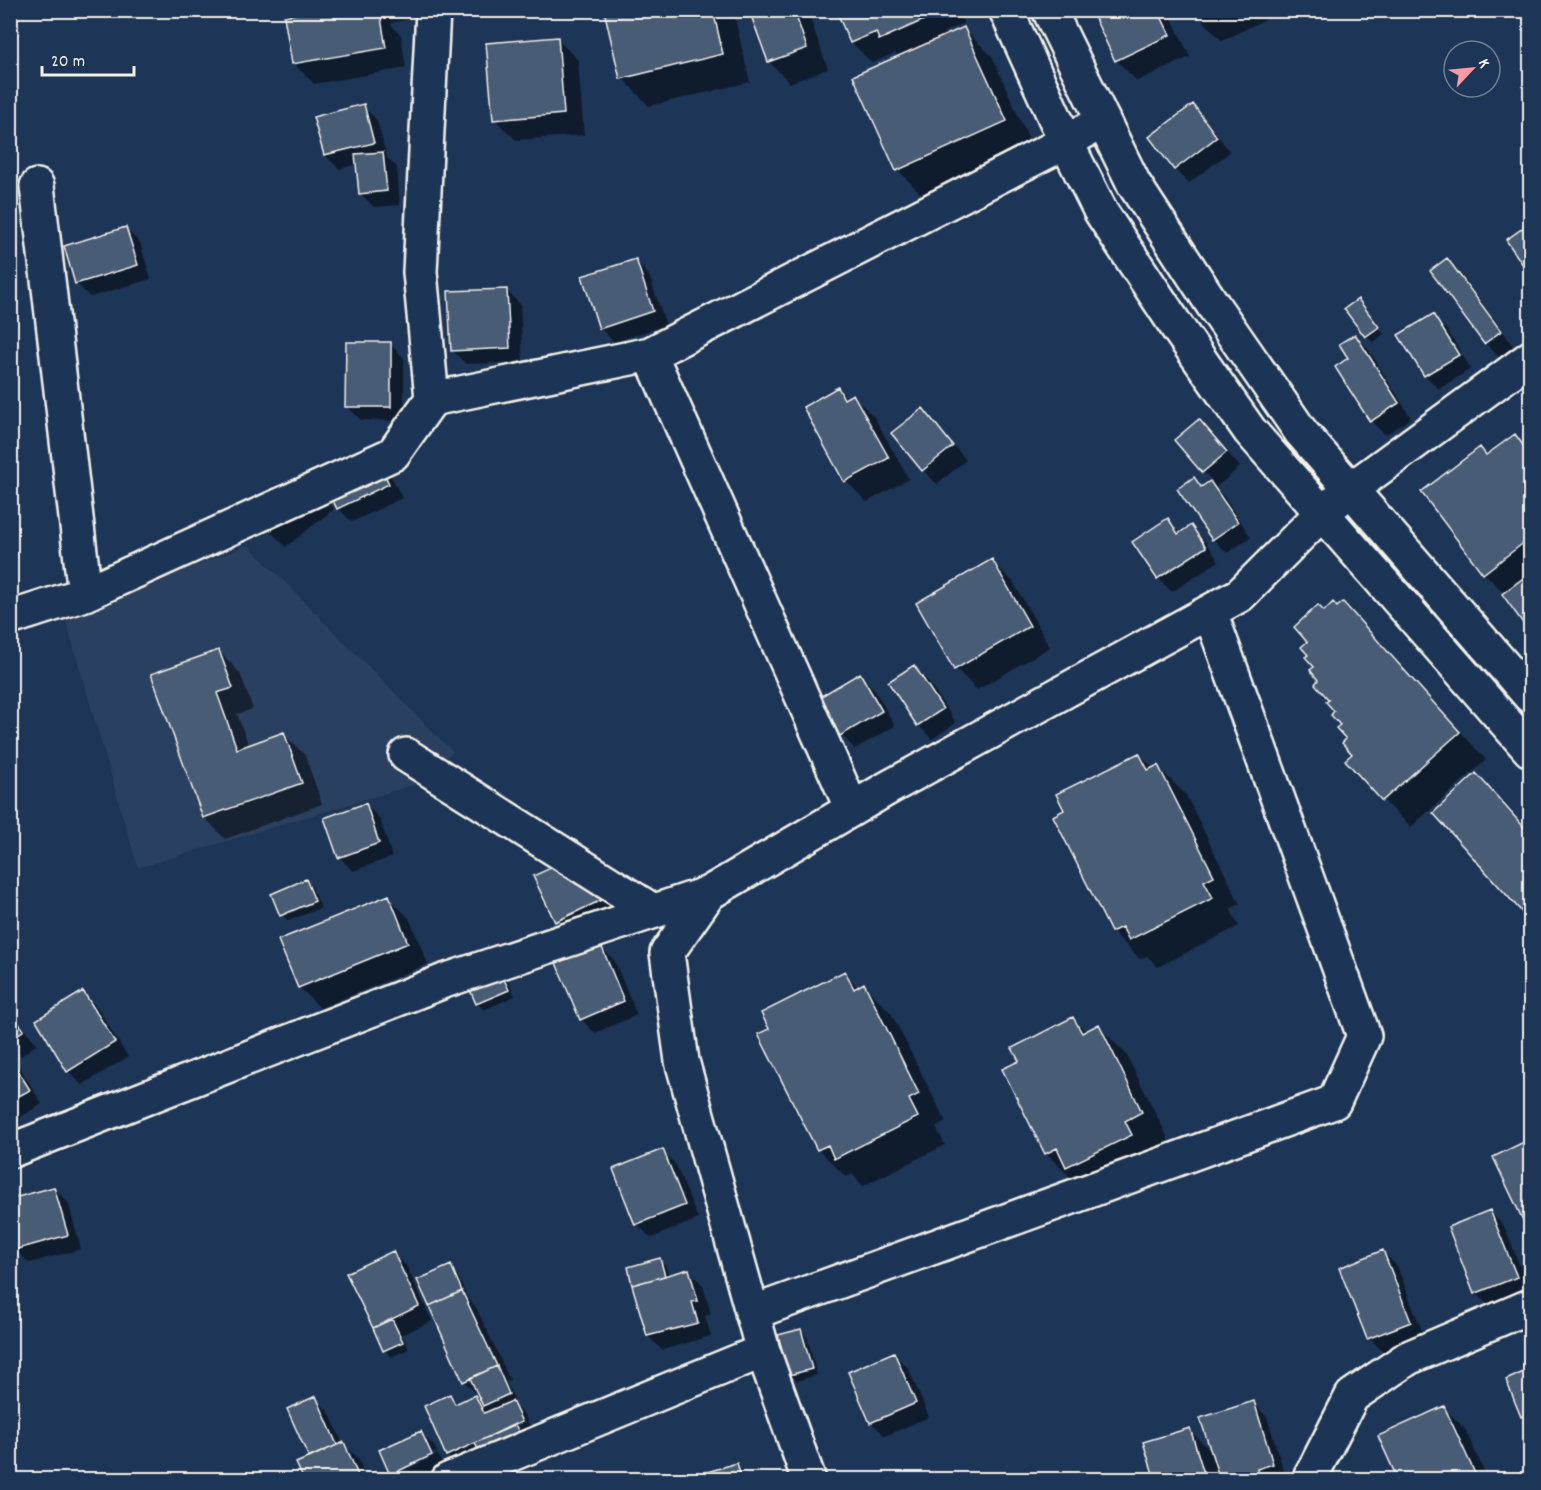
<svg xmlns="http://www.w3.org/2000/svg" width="1541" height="1490" viewBox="0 0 1541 1490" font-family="Dekko,sans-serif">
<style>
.built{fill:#2a4060}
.shadow{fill:#0007}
.building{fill:#485b74;stroke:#f4f1e8;stroke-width:1.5}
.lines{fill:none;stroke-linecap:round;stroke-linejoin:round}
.street-casing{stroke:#f4f1e8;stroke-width:38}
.secondary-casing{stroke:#f4f1e8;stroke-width:38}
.street{stroke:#1d3557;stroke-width:33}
.secondary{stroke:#1d3557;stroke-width:33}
</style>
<rect width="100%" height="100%" fill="#1d3557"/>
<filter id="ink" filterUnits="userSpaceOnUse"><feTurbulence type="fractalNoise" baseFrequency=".0167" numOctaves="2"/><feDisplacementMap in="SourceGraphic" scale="12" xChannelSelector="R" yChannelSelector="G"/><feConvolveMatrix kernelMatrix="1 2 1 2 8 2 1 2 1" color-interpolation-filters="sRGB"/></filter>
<g filter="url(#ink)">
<path class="built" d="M248 545 453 752 413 785 138 868 66 621 132 590Z"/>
<path class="shadow" d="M303 10H409L410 19 391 23 392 26 401 35 406 68 314 84 293 63 303 14Z
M605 10H733L750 82 649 106 622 78Z
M751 10H807L828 69 790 83 769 62Z
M837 10H958L964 23 943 33 945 37 964 29 992 56 1033 149 925 198 898 170 899 58 895 53 872 63 851 42Z
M1093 10H1168L1190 57 1137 81 1116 60Z
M1193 10H1284L1222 41Z
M557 39 578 60 584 135 516 140 494 119Z
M363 106 377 120 387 158 397 167 400 205 374 207 360 193 357 164 339 169 325 155Z
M1192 106 1206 120 1230 152 1189 183 1175 170 1151 137Z
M1530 224V273L1508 240Z
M126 229 140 243 151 279 90 297 76 283Z
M1447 260 1461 274 1501 329 1485 341Z
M635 261 649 275 666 325 614 342 600 328Z
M506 290 520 304 523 362 466 364 452 350Z
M1358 301 1384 334 1373 343 1346 309Z
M1433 316 1447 330 1471 369 1439 389 1425 375Z
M1503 331 1513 346 1499 357 1486 344Z
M1355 336 1369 350 1411 418 1385 435 1371 421 1350 359Z
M390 344 404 358V421L361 420 347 406Z
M838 389 848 399 853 396 874 417 909 479 867 502 846 481Z
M923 410 936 424 966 460 937 484 923 470Z
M1199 421 1213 435 1240 467 1215 488 1224 497 1251 537 1227 553 1213 539 1194 479 1203 488 1212 481 1176 440Z
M1514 436 1530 452V631L1504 594H1505L1484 573 1487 457Z
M389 472 402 498 352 522 338 508Z
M303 474 317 488 334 509 286 547 272 533 255 512Z
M1168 520 1181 534 1191 527 1205 541 1219 561 1172 592 1158 578 1135 542Z
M992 561 1013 582 1050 647 977 690 956 669Z
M1343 604 1371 632 1459 730 1382 799 1354 754 1331 700 1320 680 1310 655 1309 642 1324 613 1338 609Z
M219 651 240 673 253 709 237 714 249 746 284 734 305 755 322 804 225 839 204 817Z
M914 667 928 681 956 723 932 739 918 725Z
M860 675 874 689 895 726 855 749 841 735Z
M1461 732 1486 760 1411 827 1384 801Z
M1139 754 1154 769 1158 767 1186 795 1240 904 1230 909 1239 926 1158 967 1147 956 1140 959 1112 931Z
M1476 775 1530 833V919L1435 813Z
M366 805 380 819 392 857 353 871 339 857Z
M535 877 609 897 622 910 570 935 556 921Z
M306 881 312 887 321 908 288 921 282 915Z
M388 897 409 918 428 964 320 1008 299 987Z
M600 946 614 960 637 1015 595 1033 581 1019Z
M844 973 859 988 864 985 891 1013 946 1122 936 1127 945 1145 863 1186 852 1174 846 1177 818 1149 771 1029Z
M506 976 515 996 484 1010 478 1004 469 983Z
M83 993 97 1007 128 1057 82 1085 68 1071Z
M10 1011 37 1044 21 1056 10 1046Z
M1073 1019 1086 1032 1098 1026 1126 1054 1169 1140 1152 1149 1158 1163 1074 1181 1046 1153 1021 1061Z
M10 1051 42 1104 19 1118 10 1109Z
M1530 1140V1231L1495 1157Z
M662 1151 676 1165 698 1219 651 1238 637 1224Z
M54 1189 68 1202 81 1249 29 1263 15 1249Z
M1490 1212 1504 1226 1530 1291 1490 1307 1476 1293Z
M1383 1252 1397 1266 1424 1336 1383 1352 1369 1338Z
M393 1253 407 1267 432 1321 402 1335 409 1349 391 1357 385 1350 348 1274Z
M660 1260 666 1266 669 1276 689 1271 703 1285 711 1314 705 1316 711 1336 662 1350 648 1336 630 1268Z
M451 1267 457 1274 468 1299 476 1307 510 1380 506 1382 515 1401 511 1402 525 1416 534 1436 461 1469 447 1455 450 1396 459 1404 475 1397 486 1407 480 1394 478 1395 464 1381Z
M801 1331 807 1337 817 1375 797 1381 790 1374Z
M894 1354 908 1368 929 1417 885 1436 871 1422Z
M1530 1371V1424L1522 1416 1507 1380Z
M315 1398 329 1412 343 1444 358 1458 367 1480H305L311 1459Z
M1253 1403 1267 1417 1286 1478 1280 1480H1156L1189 1430 1214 1454Z
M1444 1408 1465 1429 1488 1480H1400Z
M421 1433 435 1447 437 1452 395 1471V1475L438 1454 445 1470 424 1480H396L391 1474Z
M737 1465 751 1480H687Z"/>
<path class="building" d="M301 10H373V13L380 12 386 48 292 64 284 16 301 13Z
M604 10H713L723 54 620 79Z
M749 10H794L807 48 768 62Z
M836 10H925L923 11 926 19 879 40 876 32 850 43Z
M1091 10H1158L1170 35 1115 61Z
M964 27 1007 121 896 171 853 76Z
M558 37 564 114 493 120 486 43Z
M364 104 374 143 324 155 313 117Z
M1193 104 1217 137 1174 170 1149 137Z
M383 152 387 191 359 194 355 154Z
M1530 223V275L1506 240Z
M126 227 138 265 75 284 64 246Z
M1447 258 1501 331 1484 344 1430 271Z
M636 259 653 311 599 329 582 276Z
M507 289 510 348 451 351 448 291Z
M1358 299 1379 327 1365 337 1344 309Z
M1433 314 1459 355 1424 376 1398 335Z
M1355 334 1399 403 1370 422 1335 367 1348 358 1339 344Z
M346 342H391V407H345Z
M838 387 844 399 853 394 889 458 844 482 803 407Z
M923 408 953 446 922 471 891 433Z
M1199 419 1227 452 1202 473 1174 440Z
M1515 434 1530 455V538L1483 574 1421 492 1480 447 1486 455Z
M376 456 389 484 337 509 323 480Z
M1194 477 1201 487 1210 481 1238 522 1212 540 1177 489Z
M1168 518 1178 534 1191 525 1206 547 1157 579 1132 542Z
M992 559 1030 626 954 670 916 603Z
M1530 573V633L1502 594Z
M1333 602 1337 607 1343 602 1460 732 1382 801 1345 760 1352 754 1342 743 1346 739 1336 728 1340 725 1331 715 1334 711 1326 702 1329 700 1315 684 1318 680 1310 670 1314 667 1305 657 1308 655 1301 647 1307 642 1294 627 1318 605 1324 611Z
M219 650 233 688 217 693 237 749 284 732 302 783 203 818 151 674Z
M914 665 943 709 917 726 888 682Z
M860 673 882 711 840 736 818 698Z
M1139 753 1148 770 1158 765 1214 876 1204 881 1213 898 1129 940 1122 927 1111 932 1053 816 1064 810 1056 794Z
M1476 773 1530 834V921L1433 813Z
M366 803 379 843 338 858 324 818Z
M566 861 610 896 555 922 533 876Z
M306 879 315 901 280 916 271 894Z
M389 895 408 943 298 988 278 940Z
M601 945 624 1001 580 1020 556 963Z
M499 968 509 990 476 1004 467 983Z
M845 971 854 989 864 983 919 1094 909 1099 918 1117 834 1159 828 1145 817 1150 758 1034 769 1029 761 1013Z
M83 991 115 1042 67 1072 36 1020Z
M10 1012 24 1030 10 1040Z
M1073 1017 1082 1033 1099 1024 1142 1112 1125 1121 1132 1135 1066 1167 1057 1148 1045 1154 1002 1069 1019 1061 1012 1048Z
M10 1058 30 1090 10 1101Z
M1530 1139V1235L1493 1157Z
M663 1149 685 1205 635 1225 613 1169Z
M54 1187 68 1235 14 1250 10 1237V1199Z
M1490 1210 1517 1277 1474 1294 1448 1227Z
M1383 1250 1411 1322 1367 1339 1339 1268Z
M393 1251 419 1306 373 1328 346 1273Z
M660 1258 665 1276 632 1285 628 1267Z
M451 1265 462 1291 429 1306 417 1280Z
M689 1269 698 1301 692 1302 698 1323 647 1336 632 1285Z
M462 1291 497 1366 463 1382 429 1306Z
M392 1319 403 1342 383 1351 373 1328Z
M801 1329 812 1369 789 1375 778 1335Z
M894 1352 916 1403 870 1423 848 1372Z
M497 1366 509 1394 483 1406 470 1378Z
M1530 1369V1422L1527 1414 1521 1417 1506 1380Z
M450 1394 455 1404 475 1395 484 1413 512 1401 522 1422 446 1456 424 1406Z
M316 1396 337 1445 309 1458 287 1409Z
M1254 1401 1273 1464 1257 1469 1261 1480H1220L1200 1418Z
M1444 1406 1478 1480H1398L1378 1436Z
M515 1424 524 1444 484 1462 475 1443Z
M1190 1428 1206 1480H1155L1143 1442Z
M421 1431 432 1455 390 1475 379 1450Z
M344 1442 360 1480H304L296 1463Z
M737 1463 742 1480H681Z"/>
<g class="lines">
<defs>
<path id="street" d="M37 186 85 594
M432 399 650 354
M10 618 85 594 393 454 432 399 420 272 433 10
M406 755 653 911
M852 809 650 354 1066 142 1103 121
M10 1151 444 981 709 893
M752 1313 1334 1102 1364 1036 1210 612
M448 1480 763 1351
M809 1480 763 1351 682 1061 667 953 709 893 888 788 1240 595 1322 513 1351 489 1530 358
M1309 1480 1352 1396 1408 1358 1530 1306"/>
<path id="secondary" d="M1006 10 1066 142 1101 212 1177 327 1250 431 1530 750
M1049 10 1134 184 1213 305 1301 432 1530 696"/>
</defs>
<use href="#street" class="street-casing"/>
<use href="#secondary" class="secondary-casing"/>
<use href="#street" class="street"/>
<use href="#secondary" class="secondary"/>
</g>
</g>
<rect width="1541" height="1490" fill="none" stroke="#1d3557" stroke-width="36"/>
<rect x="18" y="18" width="1505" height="1454" fill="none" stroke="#f4f1e8" stroke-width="2" filter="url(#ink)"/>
<g transform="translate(1472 69) rotate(64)"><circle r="28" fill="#1d3557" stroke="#738091" stroke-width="1.5"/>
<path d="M0-4.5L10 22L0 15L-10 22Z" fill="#ff9aa2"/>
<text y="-9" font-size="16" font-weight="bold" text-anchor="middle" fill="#f4f1e8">K</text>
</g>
<path d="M42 66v9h92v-9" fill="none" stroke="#f4f1e8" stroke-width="3"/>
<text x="51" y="66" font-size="18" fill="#f4f1e8" stroke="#1d3557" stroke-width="4.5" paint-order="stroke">20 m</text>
</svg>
